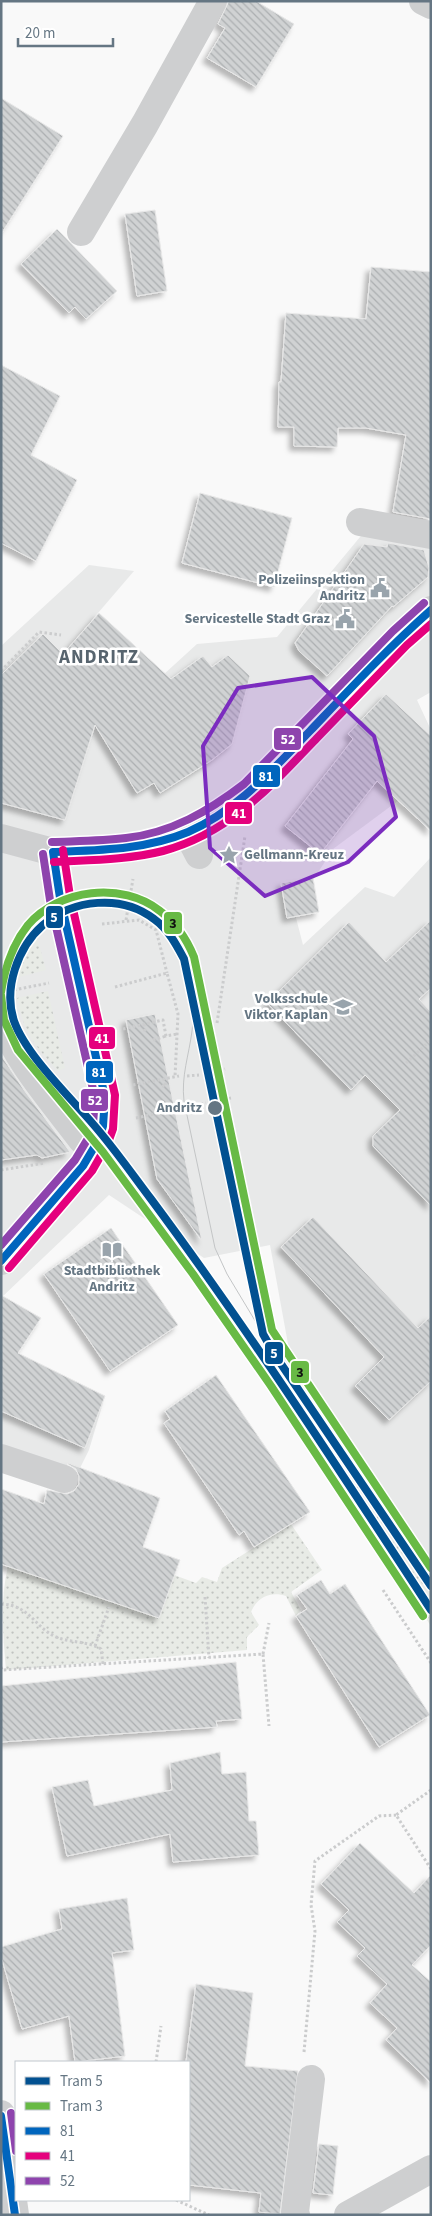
<svg xmlns="http://www.w3.org/2000/svg" width="432" height="2216" viewBox="0 0 432 2216" font-family="'Source Sans 3',sans-serif">
<style>
.built{fill:#e8e9e9}
.grass{fill:url(#grass-dots)}
.building{fill:url(#building-back-hatch);stroke:#e8e8e8;filter:url(#shadow)}
.lines{fill:none;stroke-linecap:round;stroke-linejoin:round}
.path{stroke:#cbcccd;stroke-width:3;stroke-dasharray:2.5 2.5;stroke-linecap:butt}
.minor{stroke:#cecfd0;stroke-width:28}
.tram{stroke:#c3c5c6;stroke-width:1}
.bus-1-casing{stroke:#fff;stroke-width:11}
.bus-2-casing{stroke:#fff;stroke-width:11}
.bus-3-casing{stroke:#fff;stroke-width:11}
.bus-1{stroke:#0065bd;stroke-width:8}
.bus-2{stroke:#e5007d;stroke-width:8}
.bus-3{stroke:#8e44ad;stroke-width:8}
.tram-1-casing{stroke:#fff;stroke-width:11}
.tram-2-casing{stroke:#fff;stroke-width:11}
.tram-1{stroke:#025191;stroke-width:8}
.tram-2{stroke:#68ba45;stroke-width:8}
.marked{fill:#7b2cbf;fill-opacity:0.2;stroke:#7b2cbf;stroke-width:4;stroke-linejoin:round}
.stop-dot{fill:#657683;stroke:#fff;stroke-width:2}
.labels{text-anchor:middle;dominant-baseline:central;stroke-width:5;stroke-linejoin:round;paint-order:stroke}
.poi-label{font-size:14px;font-weight:bold;fill:#657683;stroke:#fff;text-anchor:end}
.stop-label{font-size:14px;font-weight:bold;fill:#657683;stroke:#fff;text-anchor:end}
.district-label{font-size:19px;font-weight:bold;letter-spacing:1px;fill:#57646e;stroke:#fff}
.line-badge{stroke:#fff;stroke-width:2}
.badge-label{font-size:14px;text-anchor:middle;font-weight:bold;fill:#fff}
.pale-badge-label{font-size:14px;text-anchor:middle;font-weight:bold;fill:#111}
</style>
<defs>
<pattern id="grass-dots" width="8" height="8" patternUnits="userSpaceOnUse" patternTransform="scale(1.25)"><rect width="8" height="8" fill="#e8ebe6"/><path d="M2 2h.1M6 6h.1" fill="none" stroke="#c0c3c0" stroke-width="1.8" stroke-linecap="round"/></pattern>
<pattern id="building-back-hatch" width="6" height="6" patternUnits="userSpaceOnUse" patternTransform="scale(1.25)"><rect width="6" height="6" fill="#d0d2d3"/><path d="M-1 5l2 2M0 0l6 6M5-1l2 2" fill="none" stroke="#acafb1"/></pattern>
<filter id="shadow"><feDropShadow dx="-4.5" dy="4.5" stdDeviation="2.5" flood-color="#0004"/></filter>
</defs>
<rect width="100%" height="100%" fill="#f9f9f9"/>
<path class="built" d="M431 525V692L417 700 431 730V769L418 786 333 849 294 910 303 945 365 887 394 897 431 857V1566L290 1355 270 1245 204 1258 109 1195 1 1298V646L89 565 134 571 74 641 104 668 129 706 197 644 277 637 365 531Z
M1 1346 105 1396 89 1450 80 1468 68 1463 65 1470 1 1447Z"/>
<path class="grass" d="M37 937 46 970 19 977 24 955Z
M48 991 65 1068 58 1071C33 1043 25 1035 17 998Z
M218 1285 265 1351 281 1342 311 1401 431 1579V1626L209 1294Z
M291 1524 322 1570 291 1592 301 1610 296 1616 286 1596C271 1591 257 1597 251 1612L259 1625 247 1637V1650L6 1670C3 1636 0 1599 8 1566L174 1575 196 1583 202 1577 217 1582 222 1568Z"/>
<path class="building" d="M229 1H256L294 24 256 87 207 58 225 28 218 24Z
M1 98 63 136 1 234Z
M155 210 167 291 137 296 125 214Z
M57 229 117 291 86 319 75 307 69 313 21 264Z
M371 267 431 272V519L393 512 406 435 366 428H338L337 447 294 446V427H278L279 382H281L286 313 366 319Z
M1 365 60 396 31 455 77 480 36 561 1 543Z
M200 493 292 518 274 587 182 563Z
M388 543 424 550 429 568 428 577 393 607 392 606 327 676 299 651 295 643 364 544 387 547Z
M99 613 171 679 203 656 212 667 228 655 250 676 232 744 212 760 160 793 154 783 137 793 95 725 65 820 1 803V675L43 634 63 654Z
M386 694 431 736V831L377 781 320 854 285 826 353 739 348 734Z
M313 878 319 912 287 918 281 883Z
M431 920V988L419 999 431 1012V1206L373 1146V1136L400 1110 365 1075 351 1090 267 1003 349 922 386 962Z
M155 1014 202 1241 157 1179 126 1020Z
M1 1055 24 1090 70 1152 42 1158 37 1155 1 1160Z
M313 1217 418 1328 431 1316V1381L389 1420 355 1386 384 1357 281 1247Z
M111 1228 178 1325 110 1371 44 1274Z
M1 1295 41 1318 18 1353 105 1396 85 1448 1 1411Z
M216 1375 310 1512 254 1547 244 1531 239 1535 164 1423 170 1419 165 1411Z
M68 1464V1463L160 1498 143 1547 180 1560 159 1618 1 1564V1489L44 1504 47 1490 67 1494 74 1491 79 1484V1476L76 1469Z
M321 1580 330 1594 345 1584 430 1715 379 1747 296 1616 307 1609 297 1595Z
M236 1662 242 1719 216 1721 217 1727 1 1742V1686Z
M220 1752 222 1774 246 1772 249 1821H256L259 1855 173 1862 170 1834 67 1856 52 1787 88 1780 94 1806 172 1790 170 1763Z
M360 1843 414 1893 431 1875V1945L412 1965 431 1982V2083L386 2040 397 2028 370 2003 387 1984 357 1956 365 1948 337 1922 349 1910 321 1884Z
M127 1898 134 1950 112 1953 125 2056 75 2062 69 2016 22 2029 1 1956V1947L62 1929 59 1909Z
M196 1984 253 1993 245 2066 298 2071 280 2214 259 2212 261 2193 189 2185V2062H186Z
M319 2144 338 2146 333 2195 313 2193Z"/>
<g class="lines">
<path class="path" d="M1 671 39 632 61 635
M126 920 133 879
M102 924 139 920 156 930 167 973
M115 987 167 973 178 1014 175 1077
M14 990 49 983
M217 1023 245 836
M144 1024 145 1032
M123 1029 163 1020 166 1036 177 1034
M153 1040 166 1036
M406 1063 431 1040
M215 1072 225 1069
M187 1076 199 1075
M133 1085 179 1076
M162 1086H166L164 1079
M219 1100 231 1098
M191 1106 206 1103
M136 1118 177 1109
M1 1170 45 1163
M383 1590 431 1663
M205 1597 209 1658
M1 1604C30 1605 34 1627 56 1637 71 1643 88 1641 101 1649L103 1664
M95 1646 109 1607
M263 1654 269 1623
M1 1667 2 1670 263 1654 269 1726
M431 1790 396 1815 431 1869
M304 2052 315 1931 311 1905 315 1861 379 1816 396 1815
M156 2062 161 2026
M176 2200 209 2215"/>
<path class="minor" d="M423 1 431 5
M81 232 145 124 213 1
M360 522 431 535
M187 832 199 855
M1 838 53 852 128 848 161 841 187 832 222 814 251 792 400 638 431 610
M1 1017C14 1058 56 1105 82 1140
M1 1261 83 1166 90 1154 99 1139 103 1126 105 1097 60 898 53 852
M1 1458 64 1479
M1 2114 15 2215
M296 2215 295 2212 311 2079
M348 2215 431 2169"/>
<path class="tram" d="M191 992C192 1005 194 1018 192 1031 189 1055 181 1076 184 1101L215 1248 227 1274 263 1334"/>
<defs>
<path id="bus-1" d="M53 852C98 850 145 850 188 832 238 810 272 770 310 731 349 690 388 648 431 610
M1 1261 83 1166 99 1139 103 1126 105 1097 60 898 53 852
M1 2116 15 2215"/>
<path id="bus-2" d="M54 862C90 860 127 860 163 851 230 833 271 786 317 738 347 707 377 676 407 645L431 624
M9 1268 92 1171 108 1143 113 1129 115 1095 70 896 63 850"/>
<path id="bus-3" d="M52 842C77 841 102 841 126 838 171 833 209 811 244 784L393 631 424 603
M1 1245 75 1160 90 1135 93 1124 95 1098 50 900 43 854
M11 2113 16 2151"/>
</defs>
<use href="#bus-1" class="bus-1-casing"/>
<use href="#bus-2" class="bus-2-casing"/>
<use href="#bus-3" class="bus-3-casing"/>
<use href="#bus-1" class="bus-1"/>
<use href="#bus-2" class="bus-2"/>
<use href="#bus-3" class="bus-3"/>
<defs>
<path id="tram-1" d="M431 1586 275 1355 263 1334 184 959C176 944 168 929 154 919 122 894 73 899 43 925 18 947 3 988 14 1021 26 1055 69 1096 93 1124 114 1148 132 1174 151 1199 250 1332 340 1471 431 1610"/>
<path id="tram-2" d="M1 992C5 967 12 945 28 925 59 889 122 881 160 911 175 922 187 940 194 957L272 1330 431 1568
M1 995 4 1020 18 1050 103 1152 193 1274 271 1386 423 1616"/>
</defs>
<use href="#tram-1" class="tram-1-casing"/>
<use href="#tram-2" class="tram-2-casing"/>
<use href="#tram-1" class="tram-1"/>
<use href="#tram-2" class="tram-2"/>
</g>
<path class="marked" d="M312 677 374 736 396 817 348 862 265 896 210 848 203 746 238 688Z"/>
<defs>
<symbol id="civic-bare" viewBox="-9 -9 18 18"><path d="M-.6-6.5H3V-4.5H.6V-3L4-1V1h2V6H-6V1h2V-1L-.6-3ZM-1.2 2.5V6h2.4V2.5Z" fill="#99a4ac" stroke="#fff" stroke-width="2.5" paint-order="stroke"/></symbol>
<symbol id="sight-bare" viewBox="-9 -9 18 18"><path d="M0-6L1.8-2.2L6-1.7L2.9 1.2L3.7 5.4L0 3.3L-3.7 5.4L-2.9 1.2L-6-1.7L-1.8-2.2Z" fill="#99a4ac" stroke="#fff" stroke-width="2.5" paint-order="stroke"/></symbol>
<symbol id="school-bare" viewBox="-9 -9 18 18"><path d="M0-5L7-2L0 1L-7-2ZM-4 1L0 2.5L4 1V4Q0 6-4 4Z" fill="#99a4ac" stroke="#fff" stroke-width="2.5" paint-order="stroke"/></symbol>
<symbol id="library-bare" viewBox="-9 -9 18 18"><path d="M-6-4Q-3-5.5-.7-3.5V5Q-3 3-6 4ZM6-4Q3-5.5 .7-3.5V5Q3 3 6 4Z" fill="#99a4ac" stroke="#fff" stroke-width="2.5" paint-order="stroke"/></symbol>
</defs>
<g fill-rule="evenodd">
<use href="#civic-bare" x="366" y="574" width="28" height="28"/>
<use href="#civic-bare" x="331" y="605" width="28" height="28"/>
<use href="#sight-bare" x="215" y="841" width="28" height="28"/>
<use href="#school-bare" x="329" y="993" width="28" height="28"/>
<use href="#library-bare" x="98" y="1236" width="28" height="28"/>
</g>
<circle class="stop-dot" cx="215" cy="1108" r="8"/>
<g class="labels">
<g class="poi-label">
<text x="365" y="580">Polizeiinspektion<tspan x="365" dy="16">Andritz</tspan></text>
<text x="330" y="619">Servicestelle Stadt Graz</text>
<text x="244" y="855" text-anchor="start">Gellmann-Kreuz</text>
<text x="328" y="999">Volksschule<tspan x="328" dy="16">Viktor Kaplan</tspan></text>
<text x="112" y="1271" text-anchor="middle">Stadtbibliothek<tspan x="112" dy="16">Andritz</tspan></text>
</g>
<g class="stop-label">
<text x="202" y="1108">Andritz</text>
</g>
<g class="district-label">
<text x="99" y="657">ANDRITZ</text>
</g>
</g>
<g class="line-badge">
<rect x="273" y="727" width="29" height="24" rx="5" fill="#8e44ad"/>
<rect x="252" y="764" width="29" height="24" rx="5" fill="#0065bd"/>
<rect x="224" y="801" width="29" height="24" rx="5" fill="#e5007d"/>
<rect x="45" y="905" width="19" height="24" rx="5" fill="#025191"/>
<rect x="163" y="911" width="20" height="24" rx="5" fill="#68ba45"/>
<rect x="88" y="1026" width="28" height="24" rx="5" fill="#e5007d"/>
<rect x="85" y="1060" width="29" height="24" rx="5" fill="#0065bd"/>
<rect x="80" y="1088" width="29" height="24" rx="5" fill="#8e44ad"/>
<rect x="264" y="1341" width="20" height="24" rx="5" fill="#025191"/>
<rect x="290" y="1360" width="20" height="24" rx="5" fill="#68ba45"/>
</g>
<g class="badge-label">
<text x="288" y="744">52</text>
<text x="266" y="781">81</text>
<text x="239" y="818">41</text>
<text x="54" y="922">5</text>
<text x="102" y="1043">41</text>
<text x="99" y="1077">81</text>
<text x="95" y="1105">52</text>
<text x="274" y="1358">5</text>
</g>
<g class="pale-badge-label">
<text x="173" y="928">3</text>
<text x="300" y="1377">3</text>
</g>
<rect width="432" height="2216" fill="none" stroke="#657683" stroke-width="5"/>
<rect x="15" y="2061" width="175" height="140" fill="#ffffff" stroke="#c1c8cd"/>
<rect x="25" y="2077" width="25" height="8" fill="#025191" stroke="#c1c8cd"/>
<text x="60" y="2086" font-size="15" fill="#657683">Tram 5</text>
<rect x="25" y="2102" width="25" height="8" fill="#68ba45" stroke="#c1c8cd"/>
<text x="60" y="2111" font-size="15" fill="#657683">Tram 3</text>
<rect x="25" y="2127" width="25" height="8" fill="#0065bd" stroke="#c1c8cd"/>
<text x="60" y="2136" font-size="15" fill="#657683">81</text>
<rect x="25" y="2152" width="25" height="8" fill="#e5007d" stroke="#c1c8cd"/>
<text x="60" y="2161" font-size="15" fill="#657683">41</text>
<rect x="25" y="2177" width="25" height="8" fill="#8e44ad" stroke="#c1c8cd"/>
<text x="60" y="2186" font-size="15" fill="#657683">52</text>
<path d="M18 38v8h95v-8" fill="none" stroke="#657683" stroke-width="2.5"/>
<text x="25" y="38" font-size="15" fill="#657683" stroke="#ffffff" stroke-width="4" paint-order="stroke">20 m</text>
</svg>
